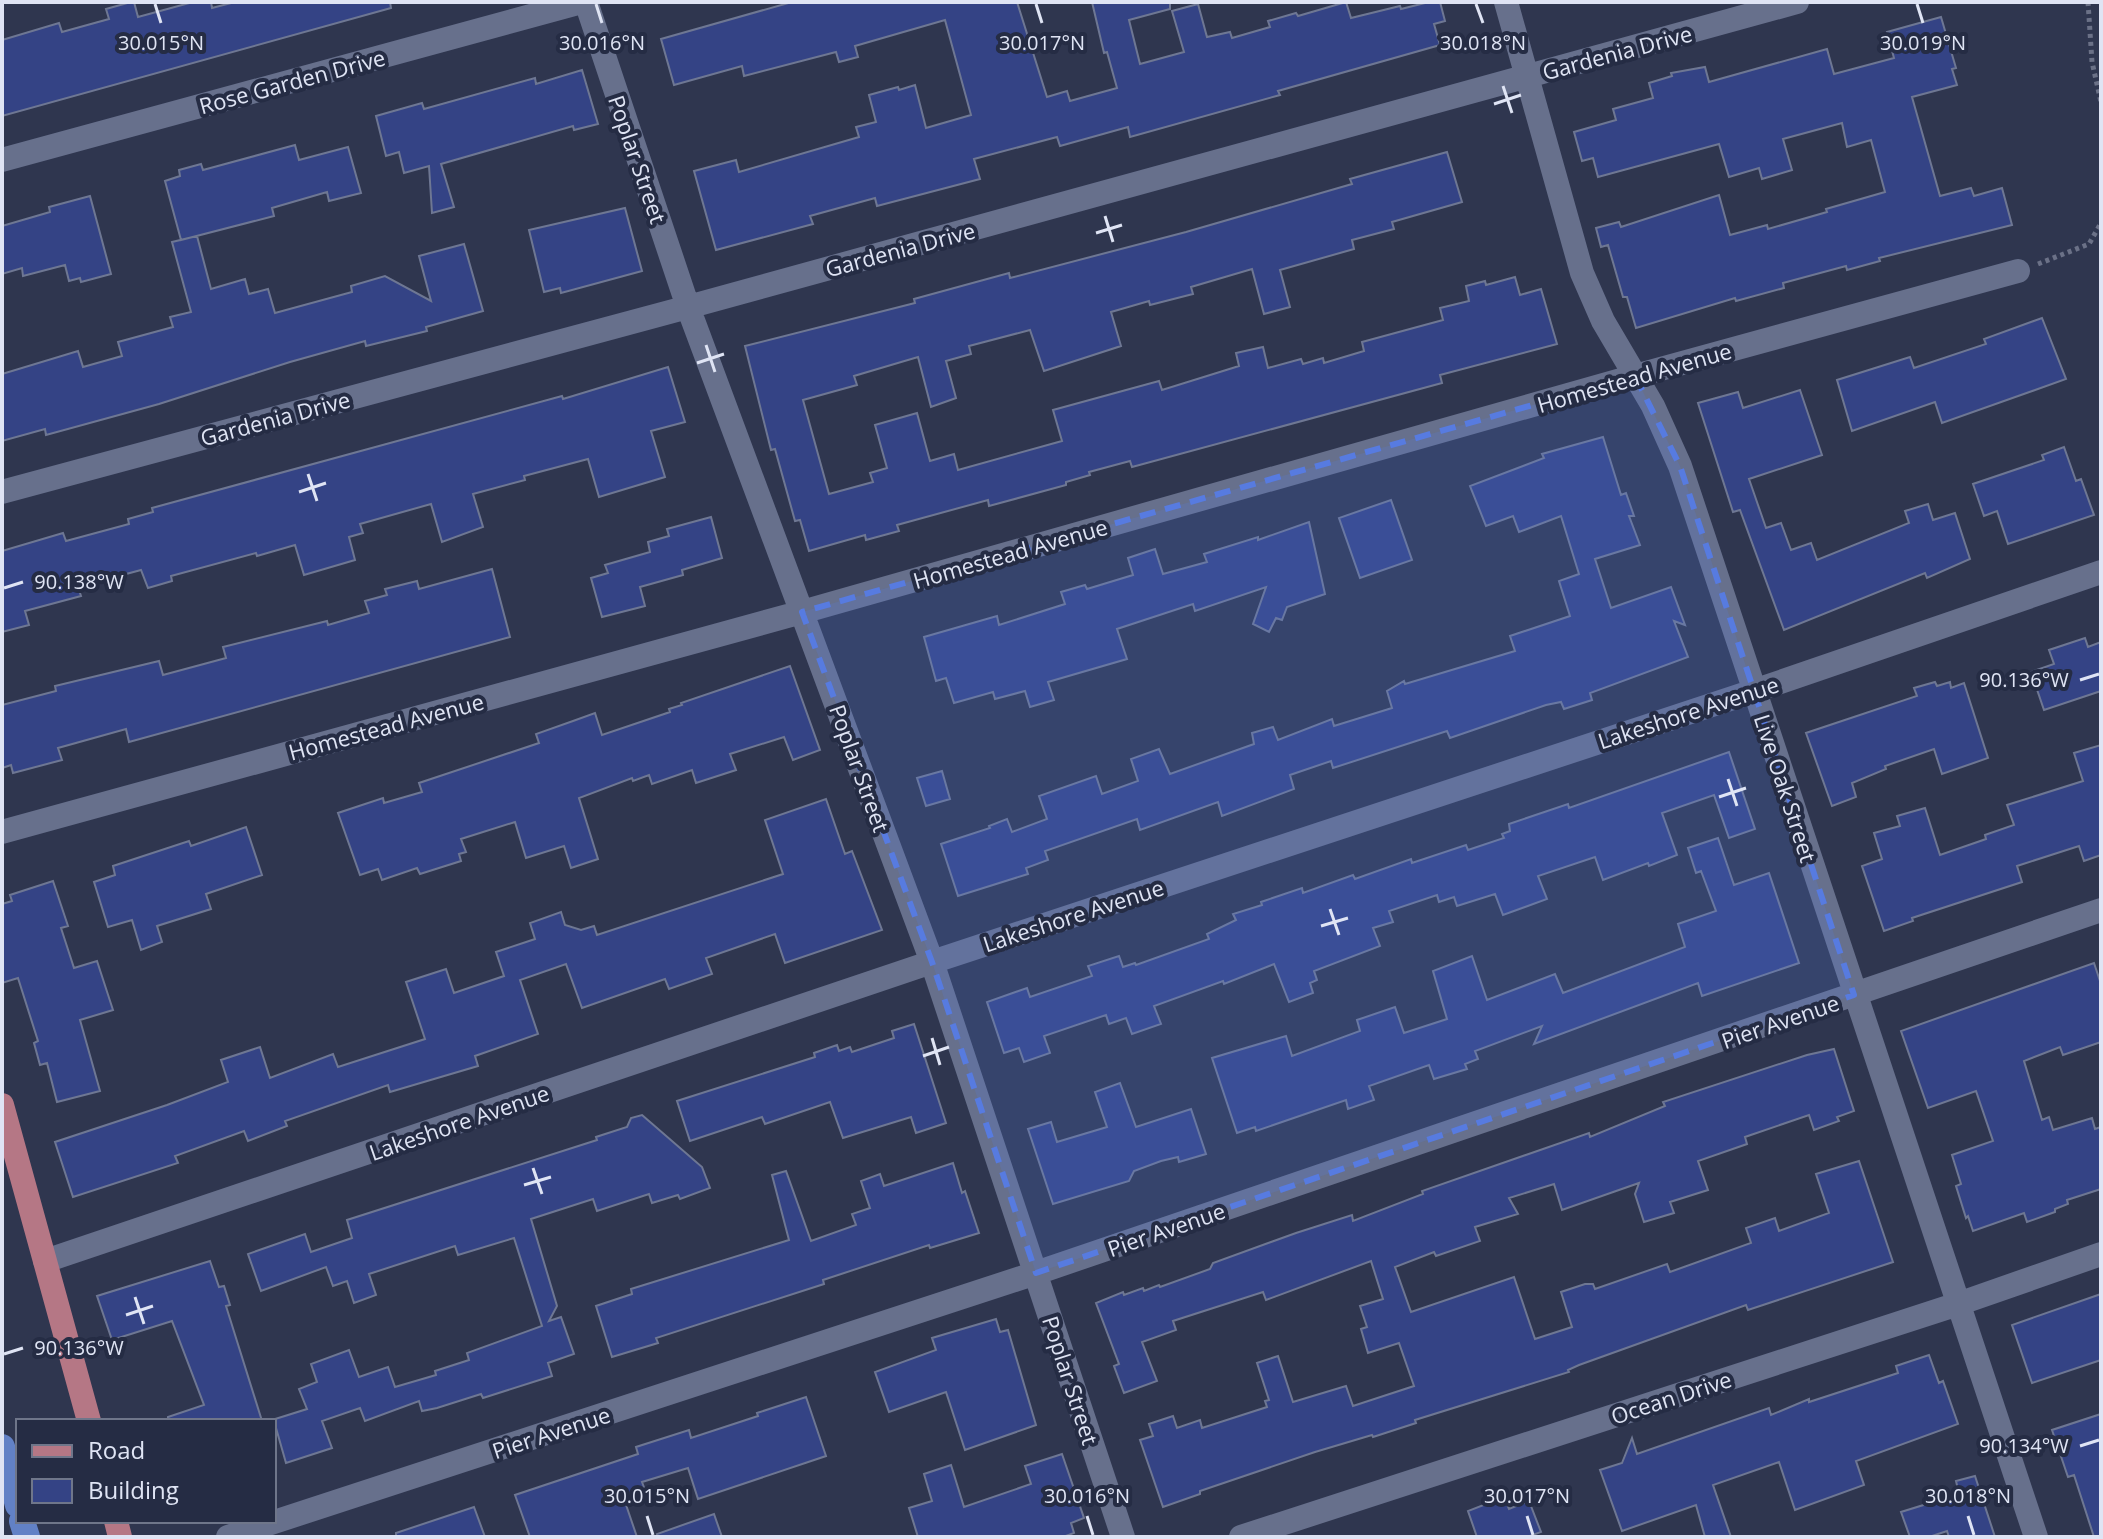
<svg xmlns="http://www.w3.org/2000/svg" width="2103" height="1539" viewBox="0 0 2103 1539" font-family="'Open Sans',sans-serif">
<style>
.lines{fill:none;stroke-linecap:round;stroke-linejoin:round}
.canal{stroke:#6281c6;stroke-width:26}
.building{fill:#344385;stroke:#6e7793;stroke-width:2}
.path{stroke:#6b7187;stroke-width:5;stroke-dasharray:4 4;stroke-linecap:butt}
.minor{stroke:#67708c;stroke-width:24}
.major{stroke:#b57785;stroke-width:24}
.marked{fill:#577be0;fill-opacity:0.2;stroke:#577be0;stroke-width:6;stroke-dasharray:16 10;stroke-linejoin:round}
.ticks{fill:none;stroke:#dfe4f4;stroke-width:3}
.labels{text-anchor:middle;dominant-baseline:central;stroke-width:8;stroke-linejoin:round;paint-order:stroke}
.street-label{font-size:22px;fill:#dfe4f4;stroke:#252c44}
.ticks-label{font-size:20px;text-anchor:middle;fill:#dfe4f4;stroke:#252c44;stroke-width:8;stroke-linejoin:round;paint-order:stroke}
</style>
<rect width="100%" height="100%" fill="#2f364f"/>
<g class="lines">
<path class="canal" d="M2 1447 18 1505
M22 1521 27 1537"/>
</g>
<path class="building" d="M131 2H134L138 17 193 2H211L212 8 235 2H390L391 8 2 116V40L59 23 62 32 109 19 106 9Z
M792 2H1017L1047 97 1067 91 1070 101 1117 88 1107 52 1104 53 1092 2H1170V9L1129 20 1140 64 1184 52 1172 11 1198 4 1207 37 1230 32 1232 38 1270 27 1268 21 1296 13 1298 16 1346 2 1351 18 1400 6 1401 9 1429 2H1440L1445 21 1434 24 1440 45 1278 91 1280 95 1130 137 1128 127 1060 146 1057 137 974 159 980 179 877 206 875 198 810 216 813 224 716 250 694 171 736 160 739 172 859 137 856 127 876 122 869 95 898 87 899 90 915 85 926 128 971 115 945 20 855 46 858 57 839 62 836 52 744 76 742 66 674 85 661 39Z
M1941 17 1956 68 1952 69 1957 85 1912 97 1940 196 1971 188 1974 196 2002 188 2012 225 1879 258 1880 261 1847 270 1846 266 1783 283 1784 288 1736 301 1735 298 1636 328 1627 297H1623L1608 245 1601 247 1596 228 1619 222 1621 227 1719 195 1730 235 1767 225 1768 229 1827 212 1826 209 1885 192 1871 140 1847 147 1842 123 1783 139 1792 170 1762 179 1759 168 1729 177 1719 144 1598 177 1593 158 1582 161 1574 132 1616 120 1613 109 1653 98 1649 83 1672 76 1671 73 1705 67 1709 82 1827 49 1834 74 1894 58 1887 32Z
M582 70 598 124 574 130 573 126 441 164 454 207 432 213 429 166 404 173 399 152 386 156 376 116 422 103 424 109 535 78 536 84Z
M295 145 299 160 348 147 361 193 329 201 327 192 272 208 274 216 181 240 165 181 180 176 179 170 201 164 203 170Z
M1447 152 1462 202 1392 222 1394 229 1352 240 1354 249 1280 270 1290 307 1264 314 1252 269 1191 287 1193 294 1150 305 1149 301 1111 312 1121 346 1044 371 1030 330 969 346 971 354 946 361 956 398 931 407 918 357 854 376 857 385 803 400 829 494 873 482 870 473 887 468 875 425 917 413 930 461 954 454 958 470 1062 441 1053 410 1159 381 1162 390 1239 366 1236 353 1263 347 1268 368 1301 359 1303 364 1323 358 1324 363 1364 351 1362 342 1443 320 1440 308 1469 301 1466 286 1485 281 1486 285 1515 277 1520 295 1541 289 1557 344 1440 375 1442 383 1132 467 1130 461 1089 472 1090 475 1066 482V485L989 506 988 500 897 525 899 531 866 540 865 535 809 551 800 520 795 521 775 449 771 450 745 346 915 303 914 299 1009 273 1010 278 1186 232 1352 184 1350 179Z
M90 196 111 274 81 282 80 278 69 281 65 265 23 276 22 268 2 274V226L50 212 49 207Z
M625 208 642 271 561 293 560 288 544 292 529 230Z
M197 236 211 289 245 279 249 294 268 289 275 313 352 292 351 286 385 276 431 301 419 256 464 244 483 311 426 327 427 331 366 346 365 341 290 362 159 404 46 435 45 429 2 441V374L78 351 83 367 122 356 118 342 173 327 170 317 191 312 172 242Z
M2042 318 2066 379 1942 423 1935 402 1852 431 1837 380 1910 357 1914 368 1986 344 1984 339Z
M668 367 685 422 651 431 665 477 599 497 588 459 524 476 525 480 473 494 483 527 442 542 431 504 360 524 363 533 349 537 355 560 304 575 295 545 257 556 256 553 171 576 172 581 148 588 141 570 78 587 81 596 25 611 29 625 2 632V551L63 533 66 541 129 524 128 519 153 512 152 508 562 396 563 399Z
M1800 390 1822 455 1749 479 1766 528 1781 523 1791 550 1811 543 1817 560 1909 523 1905 511 1928 504 1933 520 1955 513 1970 559 1927 578 1925 573 1784 630 1740 510 1733 512 1698 403 1738 392 1743 408Z
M1603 437 1621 495 1626 493 1634 516H1629L1640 545 1595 559 1611 608 1671 587 1685 625 1674 621 1688 657 1590 693 1592 700 1564 709 1561 702 1546 705 1450 738 1447 731 1333 768 1331 761 1290 775 1294 789 1222 816 1218 802 1140 830 1137 819 1045 851 1048 860 1026 868 1028 874 958 896 941 844 990 828 989 826 1007 819 1012 832 1047 819 1039 796 1096 776 1102 794 1138 781 1131 759 1159 749 1170 774 1254 744 1252 733 1273 727 1278 740 1332 719 1334 726 1392 708 1387 691 1404 681 1405 684 1515 651 1510 636 1570 616 1559 581 1579 574 1561 516 1519 532 1513 516 1486 526 1470 486 1544 458 1542 454Z
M2064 447 2076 481 2081 479 2094 515 2008 544 1997 511 1984 516 1973 484 2044 460 2042 455Z
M1391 500 1412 560 1360 578 1339 518Z
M711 517 722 558 682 570 683 575 640 587 645 606 602 617 591 578 608 573 605 565 650 552 648 542 669 536 667 529Z
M1309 522 1325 594 1287 607 1282 620 1276 618 1269 632 1253 624 1266 587 1195 611 1193 604 1117 629 1127 659 1048 682 1054 700 1030 707 1025 691 995 699 993 692 954 703 946 678 936 681 924 637 997 616 999 625 1065 604 1061 592 1085 585 1087 589 1133 575 1128 558 1155 549 1163 574 1207 562 1204 554 1258 537V540Z
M492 569 510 637 129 742 126 729 58 748 62 760 13 773 11 765 2 768V705L56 691 55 686 159 661 163 675 226 658 223 647 327 621 328 625 369 613 365 601 387 595 385 589 417 581 419 589Z
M2085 638 2088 647 2101 642V691L2044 710 2031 672 2054 664 2049 650Z
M790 666 820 750 793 760 784 737 730 754 736 770 696 783 692 770 652 784 649 775 633 781 632 778 579 798 598 859 571 868 564 846 526 858 515 822 461 839 466 852 459 854 461 861 420 874 417 868 382 880 378 869 360 875 338 813 383 798 384 803 422 792 419 783 539 743 536 734 573 721 595 713 602 735 670 712 669 709 682 705 681 703Z
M1935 682 1937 686 1950 682 1951 688 1964 683 1988 758 1942 774 1934 749 1885 766 1886 769 1852 783 1856 797 1832 806 1806 733 1917 696 1914 688Z
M2101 745V855L2084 861 2079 846 2017 866 2022 882 1912 918 1913 921 1884 931 1862 866 1882 859 1874 833 1900 826 1897 816 1925 808 1940 855 1986 839 1985 835 2014 825 2007 805 2083 781 2074 753Z
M1729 752 1755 829 1729 838 1714 795 1662 813 1677 855 1649 866 1648 863 1603 880 1595 857 1538 876 1547 899 1503 915 1495 894 1457 906 1454 897 1439 902 1437 895 1389 911 1393 922 1373 928 1380 946 1314 971 1317 980 1310 983 1313 993 1289 1002 1274 964 1224 984 1223 981 1154 1006 1161 1024 1132 1034 1126 1018 1109 1024 1106 1015 1044 1036 1050 1053 1024 1062 1019 1048 1004 1053 987 1002 1027 988 1030 997 1092 976 1088 966 1119 956 1123 967 1135 963 1136 965 1209 939 1207 934 1236 920 1233 914 1262 905 1261 902 1302 888 1303 893 1353 875 1355 879 1411 859 1412 863 1466 845 1468 850 1504 838 1502 834 1510 831 1509 824 1568 804 1569 808Z
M942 771 950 799 926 806 917 778Z
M826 799 845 854 852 851 882 930 785 963 775 934 706 958 712 974 669 989 665 979 582 1008 566 964 520 980 538 1034 475 1056 478 1066 390 1092 388 1085 285 1121 287 1126 248 1141 244 1131 175 1156 178 1163 73 1197 55 1142 167 1105 228 1082 221 1060 260 1047 270 1078 333 1054 338 1067 425 1039 406 982 446 969 454 993 504 976 496 952 535 939 530 923 561 912 565 925 581 930 594 926 597 935 783 874 765 820Z
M246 827 262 875 206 894 211 909 157 926 162 942 141 950 132 920 108 927 94 882 115 875 113 866 189 841 191 846Z
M1718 838 1734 885 1769 873 1799 963 1702 996 1698 983 1534 1044 1542 1026 1475 1051 1478 1059 1465 1064 1467 1069 1434 1079 1429 1065 1369 1086 1374 1100 1348 1109 1346 1100 1256 1131 1255 1127 1237 1133 1212 1058 1286 1036 1292 1056 1360 1031 1357 1020 1395 1007 1404 1033 1447 1019 1433 971 1472 956 1487 1000 1555 974 1563 993 1685 947 1678 924 1716 911 1701 871 1696 873 1688 848Z
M53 881 68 926 61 928 74 968 97 961 113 1010 80 1020 100 1091 57 1102 47 1063 40 1065 34 1043 38 1041 18 978 2 983V904L12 901 10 895Z
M2094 963 2101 984V1042L2063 1055 2060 1047 2024 1061 2042 1120 2049 1117 2053 1130 2092 1118 2095 1129 2101 1127V1189L2067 1200 2068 1204 2055 1209V1212L2027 1222 2024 1213 1973 1231 1968 1216 1966 1218 1956 1186 1961 1184 1952 1155 1993 1141 1976 1091 1928 1108 1901 1031Z
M914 1024 946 1123 916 1133 911 1117 843 1138 830 1102 765 1124 762 1117 690 1141 677 1101 815 1057 814 1053 837 1045 839 1051 850 1047 852 1052 894 1038 892 1031Z
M1834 1049 1854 1111 1837 1117 1839 1121 1814 1130 1809 1115 1745 1137 1747 1144 1698 1161 1708 1190 1670 1202 1674 1213 1644 1222 1635 1194 1639 1183 1562 1210 1554 1184 1509 1198 1518 1214 1475 1227 1480 1241 1436 1256 1434 1252 1395 1267 1411 1312 1514 1277 1535 1339 1572 1327 1561 1292 1585 1284H1593L1595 1289 1667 1264 1670 1272 1751 1243 1746 1228 1775 1218 1779 1231 1829 1213 1816 1174 1859 1161 1893 1262 1748 1310 1746 1305 1579 1365 1568 1370 1569 1372 1415 1420 1416 1423 1373 1437 1372 1435 1315 1452 1200 1491V1494L1163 1507 1140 1440 1153 1436 1149 1424 1173 1416 1177 1428 1200 1420 1202 1428 1267 1407 1265 1401 1269 1400 1257 1363 1278 1356 1293 1402 1346 1386 1353 1406 1414 1386 1399 1343 1368 1353 1361 1329 1367 1327 1360 1306 1383 1299 1371 1261 1266 1300 1263 1292 1173 1321 1176 1330 1142 1342 1157 1381 1124 1393 1114 1366 1119 1364 1096 1303 1123 1292 1124 1295 1143 1288 1144 1291 1159 1285 1160 1287 1210 1269 1213 1263 1296 1233 1352 1215 1353 1221 1423 1194 1422 1191 1589 1133 1590 1137 1665 1106 1663 1102 1807 1055Z
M1120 1083 1136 1127 1191 1109 1206 1154 1179 1162 1178 1157 1161 1161 1134 1171 1129 1181 1053 1204 1028 1129 1051 1122 1057 1142 1107 1127 1095 1092Z
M642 1115 702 1167 710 1188 680 1199 678 1195 652 1203 649 1194 597 1211 593 1199 531 1219 557 1306 549 1321 561 1317 574 1354 548 1363 552 1376 483 1398 481 1394 437 1408 422 1411 419 1401 365 1421 360 1408 322 1421 332 1448 286 1463 274 1421 272 1420 307 1409 299 1389 317 1382 311 1364 349 1350 359 1377 388 1367 395 1387 436 1375 435 1371 469 1360 467 1353 542 1326 514 1238 458 1255 455 1246 369 1274 376 1295 354 1303 347 1281 333 1286 326 1267 261 1291 248 1254 305 1234 311 1252 352 1238 347 1220 597 1140 596 1137 627 1127 631 1118Z
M953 1163 962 1193 965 1191 979 1233 930 1248 929 1245 823 1280 824 1284 656 1338 658 1343 612 1357 596 1306 632 1294 631 1289 789 1240 772 1175 786 1171 811 1241 856 1225 852 1214 870 1208 861 1181 880 1174 884 1186Z
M210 1261 219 1287 224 1286 230 1305 226 1306 262 1421H168V1417L204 1405 172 1321 112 1340 97 1296Z
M2101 1294V1360L2032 1383 2012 1325Z
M996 1319 1000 1332 1008 1330 1036 1425 965 1450 946 1392 889 1412 875 1372 936 1350 932 1338Z
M1929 1355 1939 1383 1943 1381 1958 1424 1856 1461 1864 1485 1795 1510 1779 1462 1713 1485 1731 1537H1705L1696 1505 1622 1531 1600 1470 1622 1463 1632 1438 1637 1454 1769 1408 1771 1415 1809 1399V1402L1898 1373 1896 1366Z
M806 1397 826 1456 698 1499 688 1468 642 1482 645 1490 623 1496 637 1537H530L515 1495 638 1454 636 1447 689 1430 691 1438 758 1416 757 1413Z
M2101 1414V1537H2094L2074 1475 2068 1477 2052 1430Z
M1062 1454 1084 1518 1071 1523 1074 1533 1063 1537H918L909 1508 932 1501 924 1474 951 1465 964 1507 1031 1484 1025 1466Z
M1975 1476 1995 1537H1949L1947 1531 1929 1537H1910L1901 1512 1959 1494 1956 1481Z
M1504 1497 1509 1509 1529 1501 1541 1532 1527 1537H1477L1468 1511Z
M474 1507 485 1537H396V1533Z
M714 1514 722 1537H658L657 1534Z"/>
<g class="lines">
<path class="path" d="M2088 2 2092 62 2101 102
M2038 264 2089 244 2101 223"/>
<path class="minor" d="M586 2 688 307 932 962 1123 1537
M1506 2 1582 273 1603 321 1653 406 1680 466 2036 1537
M2 160 582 2
M2 492 688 307 1797 2
M2 832 802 612 1635 376 2018 271
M45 1261 932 962 1754 691 2101 572
M228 1537 1036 1273 2101 910
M1241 1537 1958 1304 2101 1254"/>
<path class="major" d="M2 1105 89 1421
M116 1521 120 1537"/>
</g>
<path class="marked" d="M1635 376 1680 466 1854 995 1036 1273 932 962 802 612Z"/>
<path class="ticks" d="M155 4 161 23M596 4 602 23M1036 4 1042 23M1476 4 1483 23M1917 4 1923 23M1503 86 1512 113M1494 104 1521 95M1105 216 1113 242M1096 233 1122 225M706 345 715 372M697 363 724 354M308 474 317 501M299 492 326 483M4 588 23 582M2080 680 2099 674M1728 779 1737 806M1719 797 1746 788M1330 909 1339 935M1321 926 1348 918M932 1038 940 1065M923 1056 949 1047M533 1168 542 1194M524 1185 551 1177M135 1297 144 1324M126 1315 153 1306M4 1354 23 1348M2080 1446 2099 1440M647 1516 653 1535M1087 1516 1093 1535M1527 1516 1533 1535M1968 1516 1974 1535"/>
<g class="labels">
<g class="street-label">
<text transform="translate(1617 52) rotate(-15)">Gardenia Drive</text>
<text transform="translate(292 81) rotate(-15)">Rose Garden Drive</text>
<text transform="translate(638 159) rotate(71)">Poplar Street</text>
<text transform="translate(900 249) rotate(-15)">Gardenia Drive</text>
<text transform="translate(1634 377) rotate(-16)">Homestead Avenue</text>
<text transform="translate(275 418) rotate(-15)">Gardenia Drive</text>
<text transform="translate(1010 553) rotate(-16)">Homestead Avenue</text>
<text transform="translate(1688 712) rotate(-18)">Lakeshore Avenue</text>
<text transform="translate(386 726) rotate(-15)">Homestead Avenue</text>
<text transform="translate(860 768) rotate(70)">Poplar Street</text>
<text transform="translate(1786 788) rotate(72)">Live Oak Street</text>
<text transform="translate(1073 915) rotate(-18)">Lakeshore Avenue</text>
<text transform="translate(1780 1021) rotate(-19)">Pier Avenue</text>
<text transform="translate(459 1122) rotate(-19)">Lakeshore Avenue</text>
<text transform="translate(1166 1229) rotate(-19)">Pier Avenue</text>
<text transform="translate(1071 1380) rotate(72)">Poplar Street</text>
<text transform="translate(1671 1397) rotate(-18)">Ocean Drive</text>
<text transform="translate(551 1432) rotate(-18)">Pier Avenue</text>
</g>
</g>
<g class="ticks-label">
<text x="161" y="50">30.015°N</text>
<text x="602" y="50">30.016°N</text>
<text x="1042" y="50">30.017°N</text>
<text x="1483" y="50">30.018°N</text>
<text x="1923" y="50">30.019°N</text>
<text x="79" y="589">90.138°W</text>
<text x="2024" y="687">90.136°W</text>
<text x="79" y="1355">90.136°W</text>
<text x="2024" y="1453">90.134°W</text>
<text x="647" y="1503">30.015°N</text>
<text x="1087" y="1503">30.016°N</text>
<text x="1527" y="1503">30.017°N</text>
<text x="1968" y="1503">30.018°N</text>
</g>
<rect width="2103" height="1539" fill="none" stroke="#dfe4f4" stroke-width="8"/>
<rect x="16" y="1419" width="260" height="104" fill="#252c44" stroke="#6f768a" stroke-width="2"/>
<rect x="32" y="1445" width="40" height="12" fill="#b57785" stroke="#6f768a" stroke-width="2"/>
<text x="88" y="1459" font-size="24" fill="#dfe4f4">Road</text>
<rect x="32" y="1479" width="40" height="24" fill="#344385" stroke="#6f768a" stroke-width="2"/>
<text x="88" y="1499" font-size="24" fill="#dfe4f4">Building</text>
</svg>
